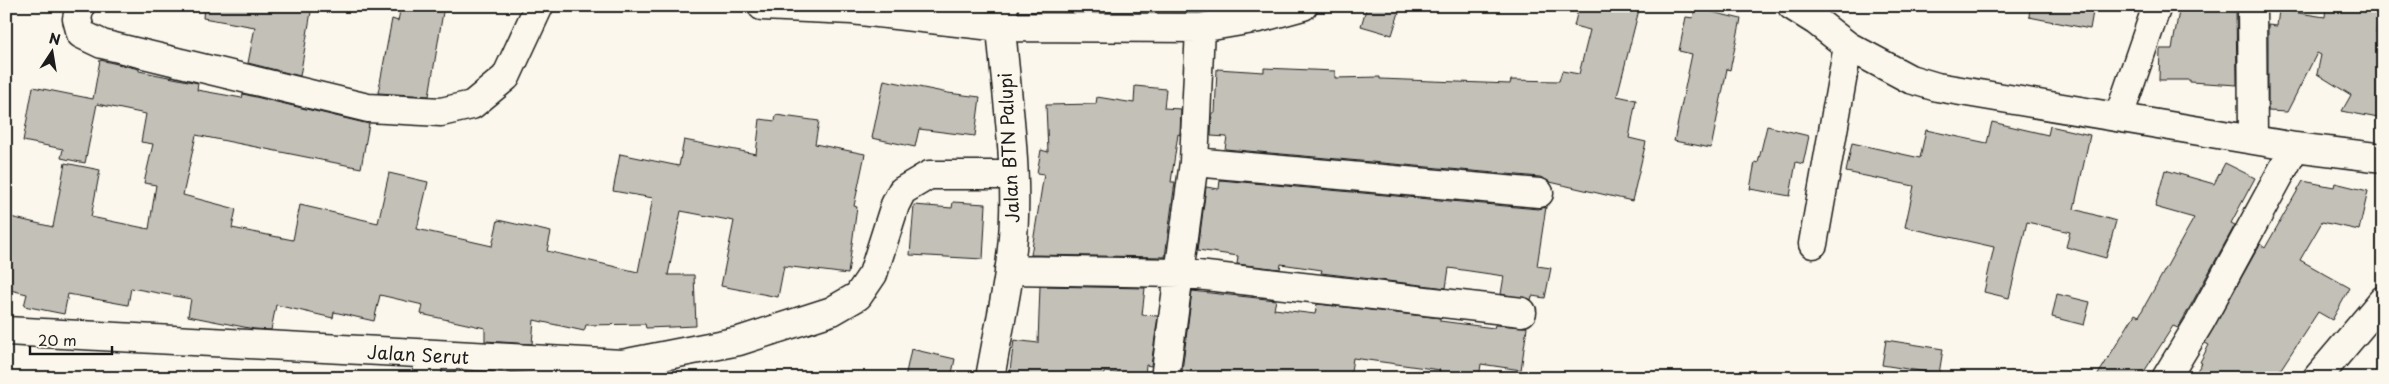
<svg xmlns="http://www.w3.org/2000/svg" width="2389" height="384" viewBox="0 0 2389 384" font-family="'Playpen Sans',sans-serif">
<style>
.building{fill:#c3c0b8;stroke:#1c1c1c}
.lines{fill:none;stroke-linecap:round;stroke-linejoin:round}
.minor-casing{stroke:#1c1c1c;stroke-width:31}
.minor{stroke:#fbf7ec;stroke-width:28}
.labels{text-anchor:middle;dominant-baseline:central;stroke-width:4;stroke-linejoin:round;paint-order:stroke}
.street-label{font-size:18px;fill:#1c1c1c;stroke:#fbf7ec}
</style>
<rect width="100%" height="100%" fill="#fbf7ec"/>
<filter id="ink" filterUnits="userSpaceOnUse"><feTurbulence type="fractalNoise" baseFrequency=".02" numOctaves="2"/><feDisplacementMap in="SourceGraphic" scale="10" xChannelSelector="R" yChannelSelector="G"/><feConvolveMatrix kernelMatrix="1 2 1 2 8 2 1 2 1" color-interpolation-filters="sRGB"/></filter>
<g filter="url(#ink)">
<path class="building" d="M204 6H312L300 76 248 63 255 27 203 18Z
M401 6H444L429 96 378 93 392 19 398 21Z
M1367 6H1401L1392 35 1361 26Z
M1579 6H1640L1617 96 1636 100 1629 138 1646 142 1632 201 1550 182 1540 177 1225 149 1227 137 1211 136 1212 113H1215L1217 69 1264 72V68L1335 71V78L1380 77V79L1510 84 1511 80 1559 81 1562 71 1579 74 1590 30 1574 26Z
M2030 6H2094L2090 29 2029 17Z
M2180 6H2236L2237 85 2190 82V80H2159L2160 49H2172Z
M2326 6H2378L2376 33 2383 34V119L2342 111 2351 95 2317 74 2321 55 2317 53 2287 112 2268 111V25L2277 26 2279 10 2325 17Z
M1695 8 1741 19 1730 70 1727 69 1711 148 1674 141 1692 54 1679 51 1686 17 1693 18Z
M100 60 139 69V71L198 83 197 90 242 98 243 94 369 124 361 168 196 135 183 195 236 209 232 228 293 240 300 205 378 223 389 173 428 182 417 229 492 246 498 220 551 232 547 251 638 272 653 198 613 191 620 154 679 166 684 140 756 154 760 119 775 121 776 115 819 121 815 144 865 154 854 206 857 207 848 274 784 266 778 297 721 286 734 221 681 211 668 275H694L696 326 646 328 645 324 586 325 584 331 534 320 532 344 485 341V328L421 314 423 305 380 295 374 321 334 312 333 318 276 305 271 330 254 329 188 316 191 299 131 288 128 305 68 294 64 314 24 306 27 294 6 289V216L53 227 65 163 100 170 91 217 149 229 156 185 144 183 153 144 141 142 146 114 97 104 85 163 61 158 63 149 23 141 33 87 93 99Z
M884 80 948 93 980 97 975 136 919 129 915 147 872 138Z
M1135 86 1166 89 1164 108 1181 109 1180 135 1178 134 1171 182H1175L1165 257 1031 255 1044 174 1037 173 1041 150 1048 152 1046 105 1096 104 1097 97 1134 103Z
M1992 122 2048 135 2050 126 2090 135 2074 209 2116 221 2106 258 2066 247 2070 232 2027 222 2009 298 1984 292 1994 247 1905 227 1914 186 1846 172 1852 143 1920 158 1926 130 1987 143Z
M1767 126 1809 136 1803 164 1796 162 1790 196 1750 189 1755 162 1758 163Z
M2225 163 2255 178 2231 223 2235 225 2186 314 2178 328 2173 326 2140 378H2096L2135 314 2139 316 2194 218 2155 207 2165 170 2214 184Z
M1220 180 1538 209 1546 207 1537 266 1551 268 1545 298 1532 296 1531 300 1501 294 1504 276 1449 268 1446 288 1321 273 1322 270 1281 264 1280 269 1237 264 1238 256 1198 250 1206 187 1219 189Z
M2303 181 2334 187 2335 183 2368 191 2359 230 2322 222 2300 260 2350 288 2332 320 2318 312 2275 378H2192L2202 363 2200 362 2209 345 2205 343 2260 244 2265 248Z
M953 202 986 204 983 259 910 255 914 205 952 208Z
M1040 286 1145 288 1142 315 1158 316 1151 366 1146 365 1145 376 1104 372V378H1009L1014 340 1038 343Z
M1192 291 1276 300 1274 309 1315 314 1317 304 1440 318V321L1494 328 1495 325 1527 327 1521 370 1481 364 1479 378H1439L1440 370 1353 358 1350 378H1230L1182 371Z
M2057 294 2090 302 2084 325 2052 317Z
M1886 340 1943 349 1939 374 1882 365Z
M911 349 955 359 951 378H905Z"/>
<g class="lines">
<defs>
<path id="minor" d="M80 6 77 19 81 34 102 44 368 108 441 112 472 105 506 77 539 6
M762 6 852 10 1001 27 1200 28 1259 18 1303 6
M1792 6 1816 21 1848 46 1910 79 1937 87 2295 147 2383 158
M2252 6 2253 139
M2119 116 2157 6
M1194 162 1539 193
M1813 244 1848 46
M1009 270 1180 273 1522 312
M6 331 622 364 739 341 832 311 858 296 873 274 895 205 902 191 929 175H1013
M427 378 428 355
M990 378C999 325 1013 271 1014 216 1016 154 1006 90 1001 27L1004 6
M1165 378 1194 162 1200 28
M2166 378 2200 322 2295 147
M2317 378 2383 300"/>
</defs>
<use href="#minor" class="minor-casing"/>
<use href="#minor" class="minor"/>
</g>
</g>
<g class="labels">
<g class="street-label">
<text transform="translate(1008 148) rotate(-93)">Jalan BTN Palupi</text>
<text transform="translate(418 354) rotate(3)">Jalan Serut</text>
</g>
</g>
<rect width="2389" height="384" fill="none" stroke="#fbf7ec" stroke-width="25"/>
<rect x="12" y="12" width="2364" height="359" fill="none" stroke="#1c1c1c" stroke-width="2" filter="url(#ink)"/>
<g transform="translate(52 52) rotate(12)" stroke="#fbf7ec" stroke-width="4" paint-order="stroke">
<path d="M0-4L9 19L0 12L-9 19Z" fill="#1c1c1c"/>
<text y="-8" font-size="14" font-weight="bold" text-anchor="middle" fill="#1c1c1c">N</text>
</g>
<path d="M30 346v8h82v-8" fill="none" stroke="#1c1c1c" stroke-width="2.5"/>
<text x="38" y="346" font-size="15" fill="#1c1c1c" stroke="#fbf7ec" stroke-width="4" paint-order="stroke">20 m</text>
</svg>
